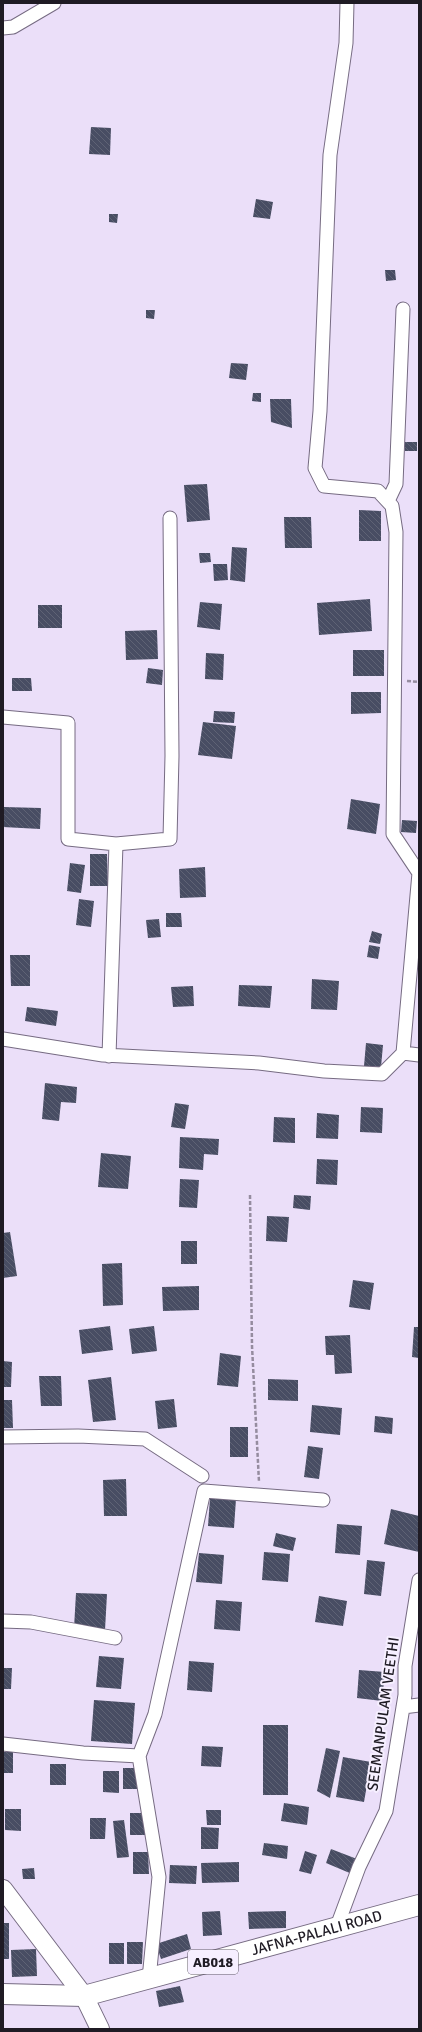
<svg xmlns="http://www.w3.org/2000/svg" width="422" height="2032" viewBox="0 0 422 2032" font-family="Signika,sans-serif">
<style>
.building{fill:url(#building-back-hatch)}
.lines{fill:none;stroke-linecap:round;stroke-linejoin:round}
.minor-casing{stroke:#766b82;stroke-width:15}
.secondary-casing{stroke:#766b82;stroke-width:20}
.primary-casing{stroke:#766b82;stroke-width:22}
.path{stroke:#958c9f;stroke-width:2.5;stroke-dasharray:4 2;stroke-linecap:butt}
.minor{stroke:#fff;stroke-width:13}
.secondary{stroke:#fff;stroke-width:18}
.primary{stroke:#fff;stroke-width:20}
.labels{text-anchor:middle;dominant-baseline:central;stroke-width:4;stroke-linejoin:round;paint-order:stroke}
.shield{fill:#f6efff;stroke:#605b66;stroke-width:1}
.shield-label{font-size:14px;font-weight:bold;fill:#1f1b24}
.street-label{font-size:15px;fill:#1f1b24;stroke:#f6efff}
</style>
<defs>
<pattern id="building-back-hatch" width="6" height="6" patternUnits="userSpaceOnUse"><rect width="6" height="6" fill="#484d63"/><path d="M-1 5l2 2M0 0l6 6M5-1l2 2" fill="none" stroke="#5f6375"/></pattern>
</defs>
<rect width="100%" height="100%" fill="#ebdff9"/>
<path class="building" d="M91 127 111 128 110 155 89 154Z
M256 199 273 202 270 219 253 217Z
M109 214H118L117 223 109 222Z
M385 270H395L396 280 386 281Z
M146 310H155L154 319 146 318Z
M231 363 248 364 246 380 229 378Z
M253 393H261V402L252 401Z
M270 399H291L292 428 271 422Z
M405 442H417V451H405Z
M207 484 210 520 187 522 184 485Z
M359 510 381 511V541H359Z
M284 517H311L312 548H285Z
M232 547 247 548 245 582 230 580Z
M199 553H210L211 562 200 563Z
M213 564H227L228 580 214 581Z
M370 599 372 631 319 635 317 603Z
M200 602 222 604 220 630 197 627Z
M38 605H62V628H38Z
M157 630 158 659 126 660 125 631Z
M353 650H384V676H353Z
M206 653 224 654 223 680 205 679Z
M148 668 163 670 162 685 146 683Z
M12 678H31L32 691H12Z
M351 692H381V713L351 714Z
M214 711 235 712 234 723 213 722Z
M203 722 236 726 232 759 198 755Z
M351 799 380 804 376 834 347 829Z
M4 807 41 808 40 829 3 827Z
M402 820 417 821 416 833 401 832Z
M90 854H107L108 886H90Z
M70 863 85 865 81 893 67 891Z
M205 867 206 897 180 898 179 869Z
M79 899 94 901 91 927 76 925Z
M166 913H181L182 927H166Z
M159 919 161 937 148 938 146 920Z
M372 931 382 934 380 944 369 942Z
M369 945 380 947 378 959 367 957Z
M10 955H30V986H11Z
M312 979 339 981 337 1010 311 1009Z
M239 985 272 986 270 1008 238 1006Z
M193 986 194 1006 173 1007 171 987Z
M27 1007 58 1011 56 1026 25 1021Z
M366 1043 383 1045 381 1067 364 1066Z
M45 1083 77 1087 76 1103 61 1102 59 1121 42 1119Z
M175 1103 189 1105 185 1129 171 1127Z
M361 1107 383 1108 382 1133 360 1132Z
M317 1113 339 1115 338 1139 316 1138Z
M274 1117 295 1118V1143L273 1142Z
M180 1137 219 1139 218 1155 204 1154 203 1170 179 1168Z
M101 1153 131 1156 128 1189 98 1187Z
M317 1159 338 1160 337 1185 316 1184Z
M180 1179 199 1180 197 1208 179 1207Z
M294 1195 311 1196 310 1210 293 1208Z
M267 1216 289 1217 287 1242 266 1241Z
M10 1232 17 1276 3 1278V1233Z
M181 1241H197V1264H181Z
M122 1263 123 1305 103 1306 102 1264Z
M353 1280 374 1283 370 1310 349 1307Z
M199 1286V1310L163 1311 162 1287Z
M110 1326 113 1350 82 1354 79 1330Z
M154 1326 157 1351 132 1354 129 1329Z
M414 1327H419V1358L412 1357Z
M350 1335 352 1373 335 1374 334 1355H326L325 1336Z
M220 1353 241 1356 238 1387 217 1385Z
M3 1361 12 1362 11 1387H3Z
M39 1376H61L62 1406H41Z
M111 1377 116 1420 93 1422 88 1380Z
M268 1379 298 1380V1401L268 1400Z
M174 1399 177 1427 158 1429 155 1401Z
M3 1400H12L13 1428H3Z
M312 1405 342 1408 340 1435 310 1432Z
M375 1416 393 1418 392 1434 374 1432Z
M230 1427H248V1457H230Z
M308 1446 323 1448 319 1479 304 1477Z
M126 1479 127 1516H104L103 1480Z
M210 1498 236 1499 234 1528 208 1526Z
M391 1509 419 1516V1552L384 1544Z
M337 1524 362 1526 360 1555 335 1553Z
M276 1533 296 1538 293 1551 273 1546Z
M264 1552 290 1554 288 1582 262 1580Z
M199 1553 224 1555 222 1584 196 1582Z
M367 1560 385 1562 381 1596 364 1594Z
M76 1593 107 1594 105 1630 74 1628Z
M319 1596 347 1601 343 1626 315 1622Z
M216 1600 242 1602 240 1631 214 1629Z
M99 1656 124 1658 121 1689 96 1687Z
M189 1661 214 1663 212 1692 187 1690Z
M3 1668H12L11 1689H3Z
M359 1670 385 1672 382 1701 357 1698Z
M94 1700 135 1703 132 1744 91 1741Z
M263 1725H288V1795H263Z
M202 1746 223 1747 221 1767 201 1766Z
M326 1748 340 1751 330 1798 317 1791Z
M3 1752H13V1773H3Z
M343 1757 371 1762 364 1802 336 1797Z
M50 1764H66V1785H50Z
M123 1768H139V1789H123Z
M103 1771H119V1793L103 1792Z
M284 1803 309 1807 307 1825 281 1821Z
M5 1809H21V1831L5 1830Z
M206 1810H221V1825H207Z
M130 1813H145V1835H130Z
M90 1818H106L105 1839H90Z
M124 1820 129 1857 117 1858 113 1821Z
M201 1827 219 1828 218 1849H201Z
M264 1843 288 1846 287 1859 262 1855Z
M331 1849 357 1859 352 1874 326 1863Z
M305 1851 317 1855 311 1874 299 1871Z
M133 1852H148L149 1874H133Z
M239 1862V1882L202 1883 201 1863Z
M170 1865 197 1866 196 1884 169 1883Z
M34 1868 35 1879H23L22 1869Z
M220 1911 222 1935 203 1936 202 1912Z
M286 1911V1928L249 1929 248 1912Z
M3 1923H9V1959H3Z
M187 1934 191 1949 161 1959 156 1944Z
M127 1942H143L142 1964H127Z
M109 1943H124V1964H109Z
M36 1949 37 1976 12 1977 11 1950Z
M180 1986 184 2002 159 2007 156 1991Z"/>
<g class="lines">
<defs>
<path id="minor" d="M347 3 346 43 330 155 320 411 315 468 324 486 378 491 392 506 396 532 393 834 419 873 403 1053
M3 28 13 27 54 3
M388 501 396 484 403 309
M3 717 68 723V839L116 844
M3 1039 103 1055 259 1063 324 1071 382 1074 403 1053 419 1055
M109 1056 116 844 170 839 172 756 170 518
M3 1437 78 1436 145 1439 202 1476
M3 1621 31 1622 115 1638
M403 1707 419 1705
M3 1744 83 1753 139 1756
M336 1929 359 1867 386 1811 405 1695V1666L419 1580
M149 1979 159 1877 139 1756 155 1714 204 1491 323 1500"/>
<path id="secondary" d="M3 1889 84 1996 100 2029"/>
<g id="primary">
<path id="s1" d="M3 1994 84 1996 419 1905"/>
</g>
</defs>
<use href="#minor" class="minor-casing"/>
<use href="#secondary" class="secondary-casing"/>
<use href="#primary" class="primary-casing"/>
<path class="path" d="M407 681 419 682
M250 1195 252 1346 259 1482"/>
<use href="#minor" class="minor"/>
<use href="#secondary" class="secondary"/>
<use href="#primary" class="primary"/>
</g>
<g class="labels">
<rect class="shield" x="188" y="1950" width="50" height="24" rx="3"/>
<g class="shield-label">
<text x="213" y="1962">AB018</text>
</g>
<g class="street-label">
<text transform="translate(383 1714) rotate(-82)">SEEMANPULAM VEETHI</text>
<text stroke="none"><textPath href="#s1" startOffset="322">JAFNA-PALALI ROAD</textPath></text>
</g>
</g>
<rect width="422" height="2032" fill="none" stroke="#1f1b24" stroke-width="8"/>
</svg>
